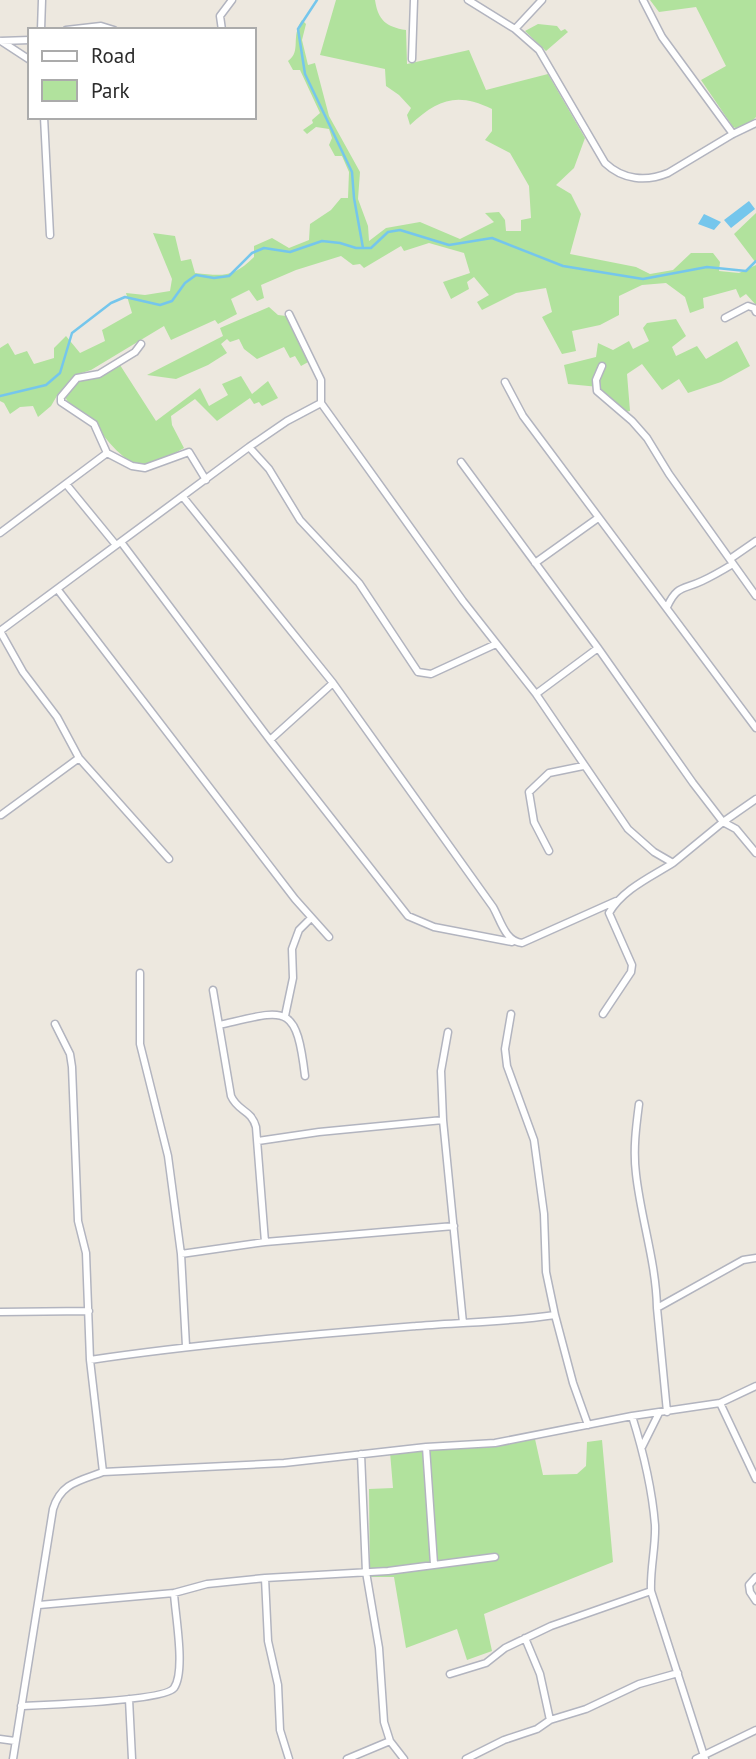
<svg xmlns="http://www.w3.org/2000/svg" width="756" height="1759" viewBox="0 0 756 1759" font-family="'PT Sans',sans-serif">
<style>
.green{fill:#b1e29d}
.water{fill:#75c6ec}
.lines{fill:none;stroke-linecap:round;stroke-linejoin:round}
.stream{stroke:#75c6ec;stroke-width:2.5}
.minor-casing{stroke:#b2b4bf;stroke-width:9}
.minor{stroke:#fff;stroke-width:6}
</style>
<rect width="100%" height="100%" fill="#ede8df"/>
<path class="green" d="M336 0H375C378 20 386 27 406 30L407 64 469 50 486 90 548 74 585 138 574 168 556 185 571 194 581 214 570 254 636 267 650 274 673 270 691 253H713L720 262 719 271 739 273 756 265V305L746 294 740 298 736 289 703 298 704 308 690 313 685 297 666 283 642 285 619 296V315L600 325 572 331 576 351 562 354 542 317 552 312 546 288 516 293 482 310 477 302 489 295 474 277 467 282 469 289 451 299 443 282 470 273 464 253 429 243 404 251 401 246 364 268 360 264 353 265 341 256 296 270 261 285 264 298 257 301 249 290 231 299 237 314 218 324 215 320 171 340 164 326 91 370 75 375 58 394 51 406 38 417 33 406 20 407 10 414 4 403 0 401V348L8 343 15 355 27 351 34 364 54 358V348L66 336 80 353 105 341 102 330 132 313 126 293 145 295 170 291 172 279 153 233 175 236 181 261 191 259 195 273C223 276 233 278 254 257V246L272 238 289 248 309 240 310 224 331 210 341 198H348L349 172 342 156H335L329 145 332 138 329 129 316 127 307 134 303 130 313 123 312 120 320 113 300 70H293L288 61C302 51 290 37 302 20L306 24 302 40 308 65 315 63 329 116 360 172 358 199 368 226 369 241 386 228 420 222 460 239 494 222 485 213 499 212 505 220 506 231H521V220L531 218 529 186 510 153 485 140 492 131V109C457 92 438 99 410 125L407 115 411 108 399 95 386 86 385 69 320 55Z
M650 0H756V117L749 124 738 129 733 127 701 80 726 66 696 7 659 12Z
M538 24 557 26 561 31 565 29 568 32 546 51 525 31Z
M756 213V263L734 234Z
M269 307 278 315 286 316 310 361 301 366 295 356 290 358 284 347 257 359 244 349 239 339 230 342 227 339 221 344 227 353 208 365 176 379 147 375 223 336 220 328Z
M676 319 686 336 672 347 676 356 697 346 706 359 737 341 750 366 721 382 688 393 679 379 662 390 642 364 627 374 630 411 625 412 606 395 599 387 568 384 564 365 596 357 598 343 613 350 629 341 633 349 649 341 643 328 647 323Z
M120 365 156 421 200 388 209 406 228 395 222 384 241 376 252 394 268 381 278 398 262 406 259 402 254 404 250 398 217 421 195 399 171 416 172 425 184 448C171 455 157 464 143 465 123 465 101 432 90 418 82 409 71 409 65 397L72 386 80 379H89Z
M535 1439 543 1475 577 1474 586 1466 587 1442 602 1440 613 1562 484 1614 492 1651 467 1660 457 1629 406 1648 394 1577H370L369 1489 393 1488 390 1452Z"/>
<path class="water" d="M749 201 755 209 731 228 724 220Z
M704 214 721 222 714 230 698 224Z"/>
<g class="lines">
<path class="stream" d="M317 0 298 29 305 74 352 172 354 198 363 248
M0 396 46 385 60 373 72 333 111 303 125 297 160 305 172 301 185 283 196 275 214 278 229 276 252 253 264 248 290 252 322 241 340 243 356 248H371L388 232 400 230 449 245 492 238 563 266 643 279 707 267 746 271 756 261"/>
<defs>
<path id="minor" d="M468 0 515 29 539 50 605 163C623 180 646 182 668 173L733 134 756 123
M643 0 662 37 733 134
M515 29 542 0
M41 30 42 0
M66 30 101 26 114 30
M222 30 220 16 232 0
M0 41 30 40
M1 41 30 60
M412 59 414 0
M44 117 50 235
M725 318 748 306 754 308 756 312
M141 344 135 352 99 374 77 378 61 397V402L94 424 107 453 132 466 145 468 189 452 206 480
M602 366 596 380 597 391 632 421 647 438 669 474 756 596
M505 382 523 416 756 728
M321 403 463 601 536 694 628 829 654 852 673 863 723 822 756 799
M249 447 269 469 300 520 359 583 418 672 431 674 496 644
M461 462 598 648 693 783 723 822 736 829 756 853
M66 484 116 545
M183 497 333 683 493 907C501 921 505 941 522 943L616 901
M0 533 107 453
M121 542 270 740 408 916 434 927 512 942
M730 559 756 541
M535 563 598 518
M58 590 295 899 329 937
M667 607C677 585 683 590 702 581 713 576 723 570 733 564
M0 631 249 447 287 421 321 403V380L289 314
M0 631 23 672 57 717 79 758 169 859
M536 694 598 648
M270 740 333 683
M1 815 79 758
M549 851 534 822 529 792 549 773 583 766
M140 973V1044L168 1156 181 1254 186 1346
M213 990 231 1096C238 1112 251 1109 256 1127L265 1242
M603 1014 631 972 632 965 609 913C623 889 651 877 673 863
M285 1016 293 978 292 949 299 930 311 918
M219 1025C286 1010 296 1001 305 1076
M448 1032 441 1071 443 1120 463 1323
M639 1104C636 1127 633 1150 636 1174 641 1219 656 1262 657 1308
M258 1141 319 1132 443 1120
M181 1254 265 1242 454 1226
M0 1312 89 1311
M555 1315 573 1383 588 1425
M90 1360C198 1344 308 1335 417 1326 464 1322 509 1322 555 1315L546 1272 544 1214 534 1140 507 1066 505 1049 511 1014
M720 1403 756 1479
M667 1412 657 1308 743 1260 756 1258
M632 1416C643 1451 652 1488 655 1525 656 1546 650 1568 651 1591L705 1759
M426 1447 434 1564
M642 1447 659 1413
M361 1454 366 1572 379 1648 384 1722 390 1741 404 1759
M103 1472 284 1463 426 1447 495 1443 632 1416 720 1403 756 1386
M756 1577 749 1585 750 1592 756 1601
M265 1578 268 1641 278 1685 280 1730 289 1759
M39 1605 174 1593 207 1584 265 1578 388 1571 495 1557
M450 1674 486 1663 505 1648 551 1626 651 1591
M129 1699 132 1759
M21 1706C43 1705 165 1701 174 1688 186 1671 175 1614 174 1593
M550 1720 586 1709 639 1684 678 1673
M0 1739 15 1741
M13 1759 53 1509C61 1483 79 1481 103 1472L90 1360 86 1253 78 1221 72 1067 70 1054 55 1024
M347 1759 390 1741
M466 1759 504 1740 537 1729 550 1720 540 1674 525 1638
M696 1759 756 1730"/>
</defs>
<use href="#minor" class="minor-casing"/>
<use href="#minor" class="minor"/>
</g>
<rect x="28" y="28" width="228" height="91" fill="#ffffff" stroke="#ababab" stroke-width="2"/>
<rect x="42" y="51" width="35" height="10" fill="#ffffff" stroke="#ababab" stroke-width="2"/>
<text x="91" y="63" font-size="21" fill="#2c2c2c">Road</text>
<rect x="42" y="80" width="35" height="21" fill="#b1e29d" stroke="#ababab" stroke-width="2"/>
<text x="91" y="98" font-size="21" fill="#2c2c2c">Park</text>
</svg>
